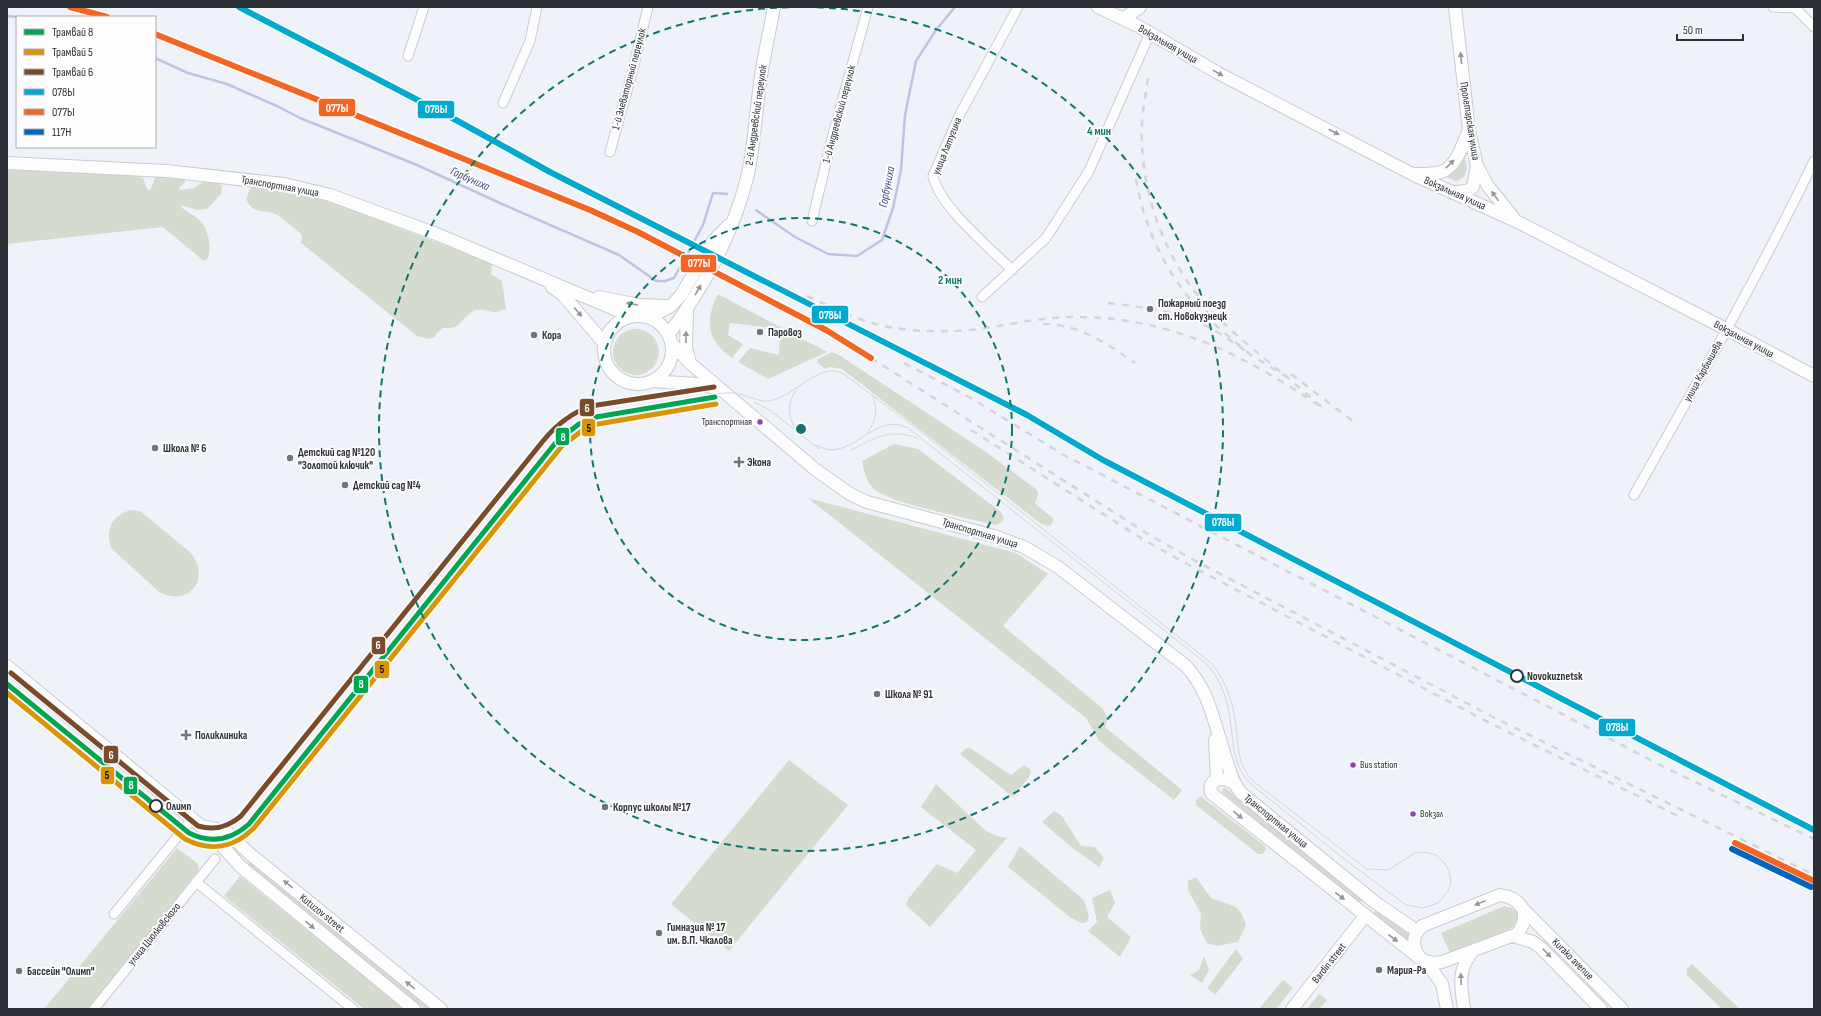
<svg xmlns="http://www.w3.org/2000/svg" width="1821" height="1016" viewBox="0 0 1821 1016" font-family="'Sofia Sans Condensed',sans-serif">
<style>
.green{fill:#d5dbcf}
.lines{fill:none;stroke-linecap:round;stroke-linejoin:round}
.stream{stroke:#bec5e2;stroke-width:2.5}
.minor-casing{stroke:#c9cbd2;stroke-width:11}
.major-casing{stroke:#c9cbd2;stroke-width:14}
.minor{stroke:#fdfdfe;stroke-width:9}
.major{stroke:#fdfdfe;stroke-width:12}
.tram{stroke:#d5d5d7;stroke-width:1}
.rail{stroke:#d5d5d7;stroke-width:2.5;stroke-dasharray:7 7;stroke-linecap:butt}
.rail-1-casing{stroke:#fdfdfd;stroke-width:9}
.rail-2-casing{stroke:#fdfdfd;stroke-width:9}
.rail-3-casing{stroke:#fdfdfd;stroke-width:9}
.rail-1{stroke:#00a9ce;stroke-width:6}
.rail-2{stroke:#f26522;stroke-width:6}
.rail-3{stroke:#0065bd;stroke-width:6}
.tram-1-casing{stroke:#fdfdfd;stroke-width:8}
.tram-2-casing{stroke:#fdfdfd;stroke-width:8}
.tram-3-casing{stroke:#fdfdfd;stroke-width:8}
.tram-1{stroke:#00a651;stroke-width:5}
.tram-2{stroke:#d99408;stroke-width:5}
.tram-3{stroke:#7a4b2a;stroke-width:5}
.oneway{fill:#96969a}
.ring{fill:none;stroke:#0f766e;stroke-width:2;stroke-dasharray:7 5}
.poi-dot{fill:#72747b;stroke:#fdfdfd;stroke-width:1.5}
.bus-dot{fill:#8e44ad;stroke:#fdfdfd;stroke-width:1.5}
.stop-dot{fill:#fdfdfd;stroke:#2e3037;stroke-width:2}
.labels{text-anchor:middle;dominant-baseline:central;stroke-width:4;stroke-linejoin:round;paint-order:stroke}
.bus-label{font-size:10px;fill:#2e3037;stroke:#fdfdfd;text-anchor:start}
.street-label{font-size:11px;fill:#2e3037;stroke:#fdfdfd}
.poi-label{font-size:11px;font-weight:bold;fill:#2e3037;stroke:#fdfdfd;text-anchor:start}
.stop-label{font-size:11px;font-weight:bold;fill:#2e3037;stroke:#fdfdfd;text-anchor:start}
.water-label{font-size:12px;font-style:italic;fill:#444d80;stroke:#fdfdfd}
.centre{fill:#0f766e;stroke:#fdfdfd;stroke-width:2}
.ring-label{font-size:12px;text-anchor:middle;font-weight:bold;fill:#0f766e;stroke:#fdfdfd;stroke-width:4;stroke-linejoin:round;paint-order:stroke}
.line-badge{stroke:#fdfdfd;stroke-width:1.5}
.badge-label{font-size:11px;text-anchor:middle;font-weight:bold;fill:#fff}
.pale-badge-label{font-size:11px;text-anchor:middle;font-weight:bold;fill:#111}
</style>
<rect width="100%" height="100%" fill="#f0f2fa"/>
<path class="green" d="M1464 156 1467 168 1464 177 1457 181 1443 176Z
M7 166 135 175 143 178 147 189 150 190 157 174 184 179 186 181 179 188 180 190 194 188 204 181 222 185 221 194 207 209 198 210 180 205C184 212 192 213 197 218 208 226 212 246 208 258L204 261 163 227 7 244Z
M251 187H262L332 202 488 262 492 265 491 274 502 281 506 309C502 310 497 313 493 312 486 311 479 307 472 312 458 321 463 329 443 328L436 334 435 337 429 339 417 336 301 243 302 237 300 233C292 227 284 218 275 214 262 208 254 216 246 199Z
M718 294 827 352 768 379 738 362 750 348 779 355 780 329 730 323 728 335 743 344 732 358C706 340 705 320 718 294Z
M613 352a23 23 0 1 1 46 0a23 23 0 1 1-46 0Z
M832 352 839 355 986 452 1037 490 1038 495 1035 503 1039 507 1054 519 1051 525 1048 526 1040 523 842 369 830 367 825 369 817 362 818 359Z
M894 444 918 449 1001 512 1004 518 1001 523 995 525C969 518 891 504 874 489 866 481 864 472 862 461Z
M808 498 1016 553 1048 574 1003 626 1102 708 1108 718 1105 727 1182 790 1174 800 1099 741 1086 718Z
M130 510 140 511 190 552C212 578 189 608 159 592L111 548C105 529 112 516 130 510Z
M970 748 1011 775 1024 765 1031 770 1029 777 1013 797 960 754 965 749Z
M789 760 848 805 729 951 671 904Z
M936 784 986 831 997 836 1007 838 930 927 906 905 908 899 937 864 957 873 976 850 921 807Z
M1224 787 1362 896V901L1357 902 1223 793 1222 791Z
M1200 796 1265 846 1266 849 1263 854H1258L1196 805V800Z
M1054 811 1062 816 1081 846 1095 847 1104 858 1099 867 1070 846 1042 822Z
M1020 846 1084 900 1089 916 1087 922 1081 923 1071 918 1008 867Z
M177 848 198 864 199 870 88 1009H44Z
M250 863 291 896 307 906 435 1009H424L249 867 247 864Z
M240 876 405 1009H364L224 896Z
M1196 877 1211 898 1236 907 1242 914 1246 925 1238 942 1217 946 1207 943 1200 929 1201 914 1188 890V881Z
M1110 890 1115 903 1107 917 1131 937 1120 957 1088 931 1097 922 1092 898Z
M1504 906 1512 908 1517 912V920L1512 928 1451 955 1441 933Z
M1376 910 1410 935 1411 941 1408 942 1374 916V913Z
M1236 949 1243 959 1215 995 1207 988Z
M1204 956 1209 970 1202 983 1190 975 1199 970Z
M1692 964 1740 1009H1722L1687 975V969Z
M1283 980 1293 988 1276 1009H1259Z
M1319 994 1327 1000 1319 1009H1307Z"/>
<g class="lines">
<path class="stream" d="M7 16 18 17
M155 58 188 73 227 84 279 107 300 118 417 165 502 204 619 255 656 281H665L674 278 703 225 713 193 727 194
M756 210 795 237 828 254 857 256 882 240 893 208 901 170 905 115 916 61 936 30 955 7"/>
<defs>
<path id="minor" d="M1773 7 1795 8 1814 27
M408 56 424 7
M503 103 530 41 537 7
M610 152 632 73 648 7
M812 221 832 138 868 7
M1012 270C990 248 939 206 933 176L959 116 1018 7
M982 297 1046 238 1089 171 1150 33
M1634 495C1696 385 1759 275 1814 161
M434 576 446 587
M196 882 353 1009
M114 914 192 819
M94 1009 215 859"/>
<path id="major" d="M1098 7 1138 26 1218 73 1414 175 1518 222 1726 329 1814 376
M1455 7 1469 130 1477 166 1488 186 1513 217
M1123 19 1140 7
M7 163 166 171 284 184 330 195 439 235 631 316
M1416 174C1424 174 1434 174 1441 172 1457 167 1463 143 1469 130
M1455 192 1467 191 1473 187 1477 166
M552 287 563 295 604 343
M599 297 639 305 667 306
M687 310 686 347 690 363
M604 350a34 34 0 1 1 68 0a34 34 0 1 1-68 0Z
M650 317 671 306 681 295 714 240 729 225
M669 334C703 288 733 234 747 178 754 149 755 120 759 91 762 63 769 35 774 7
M672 344 691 364 816 470 850 494 867 502 994 536 1024 547 1058 567 1186 666C1211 693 1215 728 1227 762 1231 774 1233 783 1241 793L1376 903 1417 931
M652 381 696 384 720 389
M7 666 201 826 217 840 240 866 414 1009
M1215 740 1217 779
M1233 783C1224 776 1207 778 1211 793L1422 960 1434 963 1442 962 1517 934C1532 915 1522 898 1500 895L1422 926C1411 937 1412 948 1422 960
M202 826 226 831 250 854 441 1009
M1523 909 1622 1009
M1513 936 1533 942 1541 948 1601 1009
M1427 963 1442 984 1447 1009
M1292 1009 1365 916
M1464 1009C1461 986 1457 971 1472 952"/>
</defs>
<use href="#minor" class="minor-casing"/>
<use href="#major" class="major-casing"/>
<use href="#minor" class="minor"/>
<use href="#major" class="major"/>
<path class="tram" d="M715 394C723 393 731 392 739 394 749 396 759 402 769 401 795 397 820 359 845 375L916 428 1210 662C1226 679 1233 703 1236 726 1239 748 1237 766 1254 782L1367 869 1388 870 1415 853 1424 852 1436 855 1444 862 1449 871 1451 883 1448 891 1438 903 1423 908 1406 905 1348 862 1252 785C1234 768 1234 749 1231 726 1229 704 1222 681 1207 664L908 428C872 410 852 466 815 445
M754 402 770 410 819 449
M796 429C787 416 787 401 798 388
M867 433C876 422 878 409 873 396
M851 450C875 438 890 428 917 438"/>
<path class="rail" d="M1148 78C1145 100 1140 122 1142 144 1144 198 1165 256 1200 298 1225 328 1257 352 1287 377L1251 355
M807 296C827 305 846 315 866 321 892 330 925 332 952 331 992 330 1032 317 1072 317 1170 316 1244 355 1323 408L1287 377
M1108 303C1143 307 1178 311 1210 328 1224 335 1238 346 1251 355 1232 339 1212 324 1196 306 1163 269 1142 222 1135 173
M1043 324C1079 324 1106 343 1135 363
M871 358 1148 534 1190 558 1495 718 1814 875
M904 363 971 398 1062 454 1664 767 1814 839
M1291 374 1355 423
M971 430 1144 540 1187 564 1492 724 1678 816"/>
<defs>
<path id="rail-1" d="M239 7 456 120 550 172 1027 415 1103 460 1814 830"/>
<path id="rail-2" d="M70 7 107 17
M155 34 590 210 638 232 826 330 871 358
M1735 843 1814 881"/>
<path id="rail-3" d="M1732 849 1811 887"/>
</defs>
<use href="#rail-1" class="rail-1-casing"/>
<use href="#rail-2" class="rail-2-casing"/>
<use href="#rail-3" class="rail-3-casing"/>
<use href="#rail-1" class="rail-1"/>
<use href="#rail-2" class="rail-2"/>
<use href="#rail-3" class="rail-3"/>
<defs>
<path id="tram-1" d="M7 684 189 833C211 844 231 840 249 824L557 441 579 424 596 417 715 397"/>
<path id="tram-2" d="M7 693 185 839C210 852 234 848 254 828L562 446 583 430 598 424 716 404"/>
<path id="tram-3" d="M11 673 198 826C215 831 228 827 241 816L543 441C556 425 571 413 591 406L714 387"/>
</defs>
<use href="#tram-1" class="tram-1-casing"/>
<use href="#tram-2" class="tram-2-casing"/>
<use href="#tram-3" class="tram-3-casing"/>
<use href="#tram-1" class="tram-1"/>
<use href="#tram-2" class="tram-2"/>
<use href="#tram-3" class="tram-3"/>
</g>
<defs><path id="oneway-solid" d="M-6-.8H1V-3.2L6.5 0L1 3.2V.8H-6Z"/></defs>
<g class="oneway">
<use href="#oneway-solid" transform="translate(1461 58) rotate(-96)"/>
<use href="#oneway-solid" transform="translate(1218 73) rotate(29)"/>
<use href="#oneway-solid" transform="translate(1334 132) rotate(28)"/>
<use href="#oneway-solid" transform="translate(1450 164) rotate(-45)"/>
<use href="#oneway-solid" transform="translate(1495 196) rotate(-126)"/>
<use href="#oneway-solid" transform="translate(698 290) rotate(-60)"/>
<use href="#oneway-solid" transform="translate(632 304) rotate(-170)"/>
<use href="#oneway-solid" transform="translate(578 312) rotate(49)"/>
<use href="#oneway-solid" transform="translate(686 337) rotate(-90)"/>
<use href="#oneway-solid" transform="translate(1238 815) rotate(39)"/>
<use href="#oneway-solid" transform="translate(288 884) rotate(-141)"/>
<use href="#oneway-solid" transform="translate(1340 896) rotate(38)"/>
<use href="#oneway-solid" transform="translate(1480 903) rotate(158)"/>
<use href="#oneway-solid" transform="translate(310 925) rotate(40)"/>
<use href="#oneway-solid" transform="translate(1393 938) rotate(38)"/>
<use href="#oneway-solid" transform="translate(1547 953) rotate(46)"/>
<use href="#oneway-solid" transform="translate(1461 979) rotate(-92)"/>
<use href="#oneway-solid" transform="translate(410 985) rotate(-141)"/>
</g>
<g class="ring">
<circle cx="801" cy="429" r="211"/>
<path d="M805 7A422 422 0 1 1 797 7"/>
</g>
<g class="poi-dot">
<circle cx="1150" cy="309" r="4"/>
<circle cx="760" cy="332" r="4"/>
<circle cx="534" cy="335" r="4"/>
<circle cx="155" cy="448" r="4"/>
<circle cx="290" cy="458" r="4"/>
<path d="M737 456h4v4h4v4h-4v4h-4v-4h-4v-4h4z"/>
<circle cx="345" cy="485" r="4"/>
<circle cx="877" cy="694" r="4"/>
<path d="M184 729h4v4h4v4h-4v4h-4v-4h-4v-4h4z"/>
<circle cx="605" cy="807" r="4"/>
<circle cx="659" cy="933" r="4"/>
<circle cx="1379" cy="970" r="4"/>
<circle cx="19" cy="971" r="4"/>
</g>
<g class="bus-dot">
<circle cx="760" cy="422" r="3.5"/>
<circle cx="1353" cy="765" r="3.5"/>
<circle cx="1413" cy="814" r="3.5"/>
</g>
<g class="stop-dot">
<circle cx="1517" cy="676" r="6"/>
<circle cx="156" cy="806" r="6"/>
</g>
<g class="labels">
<g class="bus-label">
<text x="752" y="422" text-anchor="end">Транспортная</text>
<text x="1360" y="765">Bus station</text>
<text x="1420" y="814">Вокзал</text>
</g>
<g class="street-label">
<text transform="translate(1168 44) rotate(30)">Вокзальная улица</text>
<text transform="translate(629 79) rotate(-75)">1-й Элеваторный переулок</text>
<text transform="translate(839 114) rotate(-75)">1-й Андреевский переулок</text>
<text transform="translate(756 115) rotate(-82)">2-й Андреевский переулок</text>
<text transform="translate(1470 121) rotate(81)">Пролетарская улица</text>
<text transform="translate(947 146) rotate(-68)">улица Латугина</text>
<text transform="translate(280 186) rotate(10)">Транспортная улица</text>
<text transform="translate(1455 193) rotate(24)">Вокзальная улица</text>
<text transform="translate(1744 339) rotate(28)">Вокзальная улица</text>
<text transform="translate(1703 371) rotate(-61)">улица Карбышева</text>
<text transform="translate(980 533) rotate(17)">Транспортная улица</text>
<text transform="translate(1276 821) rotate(39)">Транспортная улица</text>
<text transform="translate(322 913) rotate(39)">Kutuzov street</text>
<text transform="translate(154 934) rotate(-51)">улица Циолковского</text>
<text transform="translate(1573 959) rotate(45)">Kurako avenue</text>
<text transform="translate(1329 963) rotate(-52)">Bardin street</text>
</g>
<g class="poi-label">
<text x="1158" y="303">Пожарный поезд<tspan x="1158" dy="13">ст. Новокузнецк</tspan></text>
<text x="768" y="332">Паровоз</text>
<text x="542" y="335">Кора</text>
<text x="163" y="448">Школа № 6</text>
<text x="298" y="452">Детский сад №120<tspan x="298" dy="13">"Золотой ключик"</tspan></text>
<text x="747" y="462">Экона</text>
<text x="353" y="485">Детский сад №4</text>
<text x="885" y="694">Школа № 91</text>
<text x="195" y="735">Поликлиника</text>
<text x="613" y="807">Корпус школы №17</text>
<text x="667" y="927">Гимназия № 17<tspan x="667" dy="13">им. В.П. Чкалова</tspan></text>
<text x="1387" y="970">Мария-Ра</text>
<text x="27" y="971">Бассейн "Олимп"</text>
</g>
<g class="stop-label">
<text x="1527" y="676">Novokuznetsk</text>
<text x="166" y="806">Олимп</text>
</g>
<g class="water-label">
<text transform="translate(470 179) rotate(24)">Горбуниха</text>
<text transform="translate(887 187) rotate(-79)">Горбуниха</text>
</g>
</g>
<circle cx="801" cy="429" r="6" class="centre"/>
<g class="ring-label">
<text x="1099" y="135">4 мин</text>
<text x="950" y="284">2 мин</text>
</g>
<g class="line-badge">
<rect x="318" y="98" width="38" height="19" rx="4" fill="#f26522"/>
<rect x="417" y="100" width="38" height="19" rx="4" fill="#00a9ce"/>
<rect x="680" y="254" width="37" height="19" rx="4" fill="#f26522"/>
<rect x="811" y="305" width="38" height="19" rx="4" fill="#00a9ce"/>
<rect x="579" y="398" width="16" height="19" rx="4" fill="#7a4b2a"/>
<rect x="581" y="418" width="15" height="19" rx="4" fill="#d99408"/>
<rect x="555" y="427" width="15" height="19" rx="4" fill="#00a651"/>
<rect x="1204" y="513" width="38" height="19" rx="4" fill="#00a9ce"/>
<rect x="371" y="636" width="15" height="19" rx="4" fill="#7a4b2a"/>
<rect x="374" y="660" width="16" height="19" rx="4" fill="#d99408"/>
<rect x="353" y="675" width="16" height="19" rx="4" fill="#00a651"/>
<rect x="1598" y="718" width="38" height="19" rx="4" fill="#00a9ce"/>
<rect x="103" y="745" width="16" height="19" rx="4" fill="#7a4b2a"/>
<rect x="100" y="766" width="15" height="19" rx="4" fill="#d99408"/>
<rect x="123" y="776" width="15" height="19" rx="4" fill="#00a651"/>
</g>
<g class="badge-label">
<text x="337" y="112">077Ы</text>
<text x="436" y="113">078Ы</text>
<text x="699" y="267">077Ы</text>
<text x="830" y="319">078Ы</text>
<text x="587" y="412">6</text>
<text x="563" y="441">8</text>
<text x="1223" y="526">078Ы</text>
<text x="378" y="649">6</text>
<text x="361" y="688">8</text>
<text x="1617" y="731">078Ы</text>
<text x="111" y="759">6</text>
<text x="131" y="789">8</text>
</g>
<g class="pale-badge-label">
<text x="589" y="432">5</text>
<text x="382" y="673">5</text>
<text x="107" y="779">5</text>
</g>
<rect width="1821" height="1016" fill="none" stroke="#2e3037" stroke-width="16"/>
<rect x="16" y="16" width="140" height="132" fill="#fdfdfd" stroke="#aaabae"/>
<rect x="24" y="29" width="20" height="6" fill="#00a651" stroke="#aaabae"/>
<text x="52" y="36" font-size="12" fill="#2e3037">Трамвай 8</text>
<rect x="24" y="49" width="20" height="6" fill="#d99408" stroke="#aaabae"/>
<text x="52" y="56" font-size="12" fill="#2e3037">Трамвай 5</text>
<rect x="24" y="69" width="20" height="6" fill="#7a4b2a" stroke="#aaabae"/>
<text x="52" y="76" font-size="12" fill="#2e3037">Трамвай 6</text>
<rect x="24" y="89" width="20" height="6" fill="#00a9ce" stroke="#aaabae"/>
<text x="52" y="96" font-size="12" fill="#2e3037">078Ы</text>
<rect x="24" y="109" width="20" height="6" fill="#f26522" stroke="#aaabae"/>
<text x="52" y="116" font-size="12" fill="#2e3037">077Ы</text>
<rect x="24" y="129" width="20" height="6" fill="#0065bd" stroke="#aaabae"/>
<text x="52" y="136" font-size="12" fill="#2e3037">117Н</text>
<path d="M1677 34v6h66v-6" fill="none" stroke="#2e3037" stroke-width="2"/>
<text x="1683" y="34" font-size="12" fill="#2e3037" stroke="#fdfdfd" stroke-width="3" paint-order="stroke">50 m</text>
</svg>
